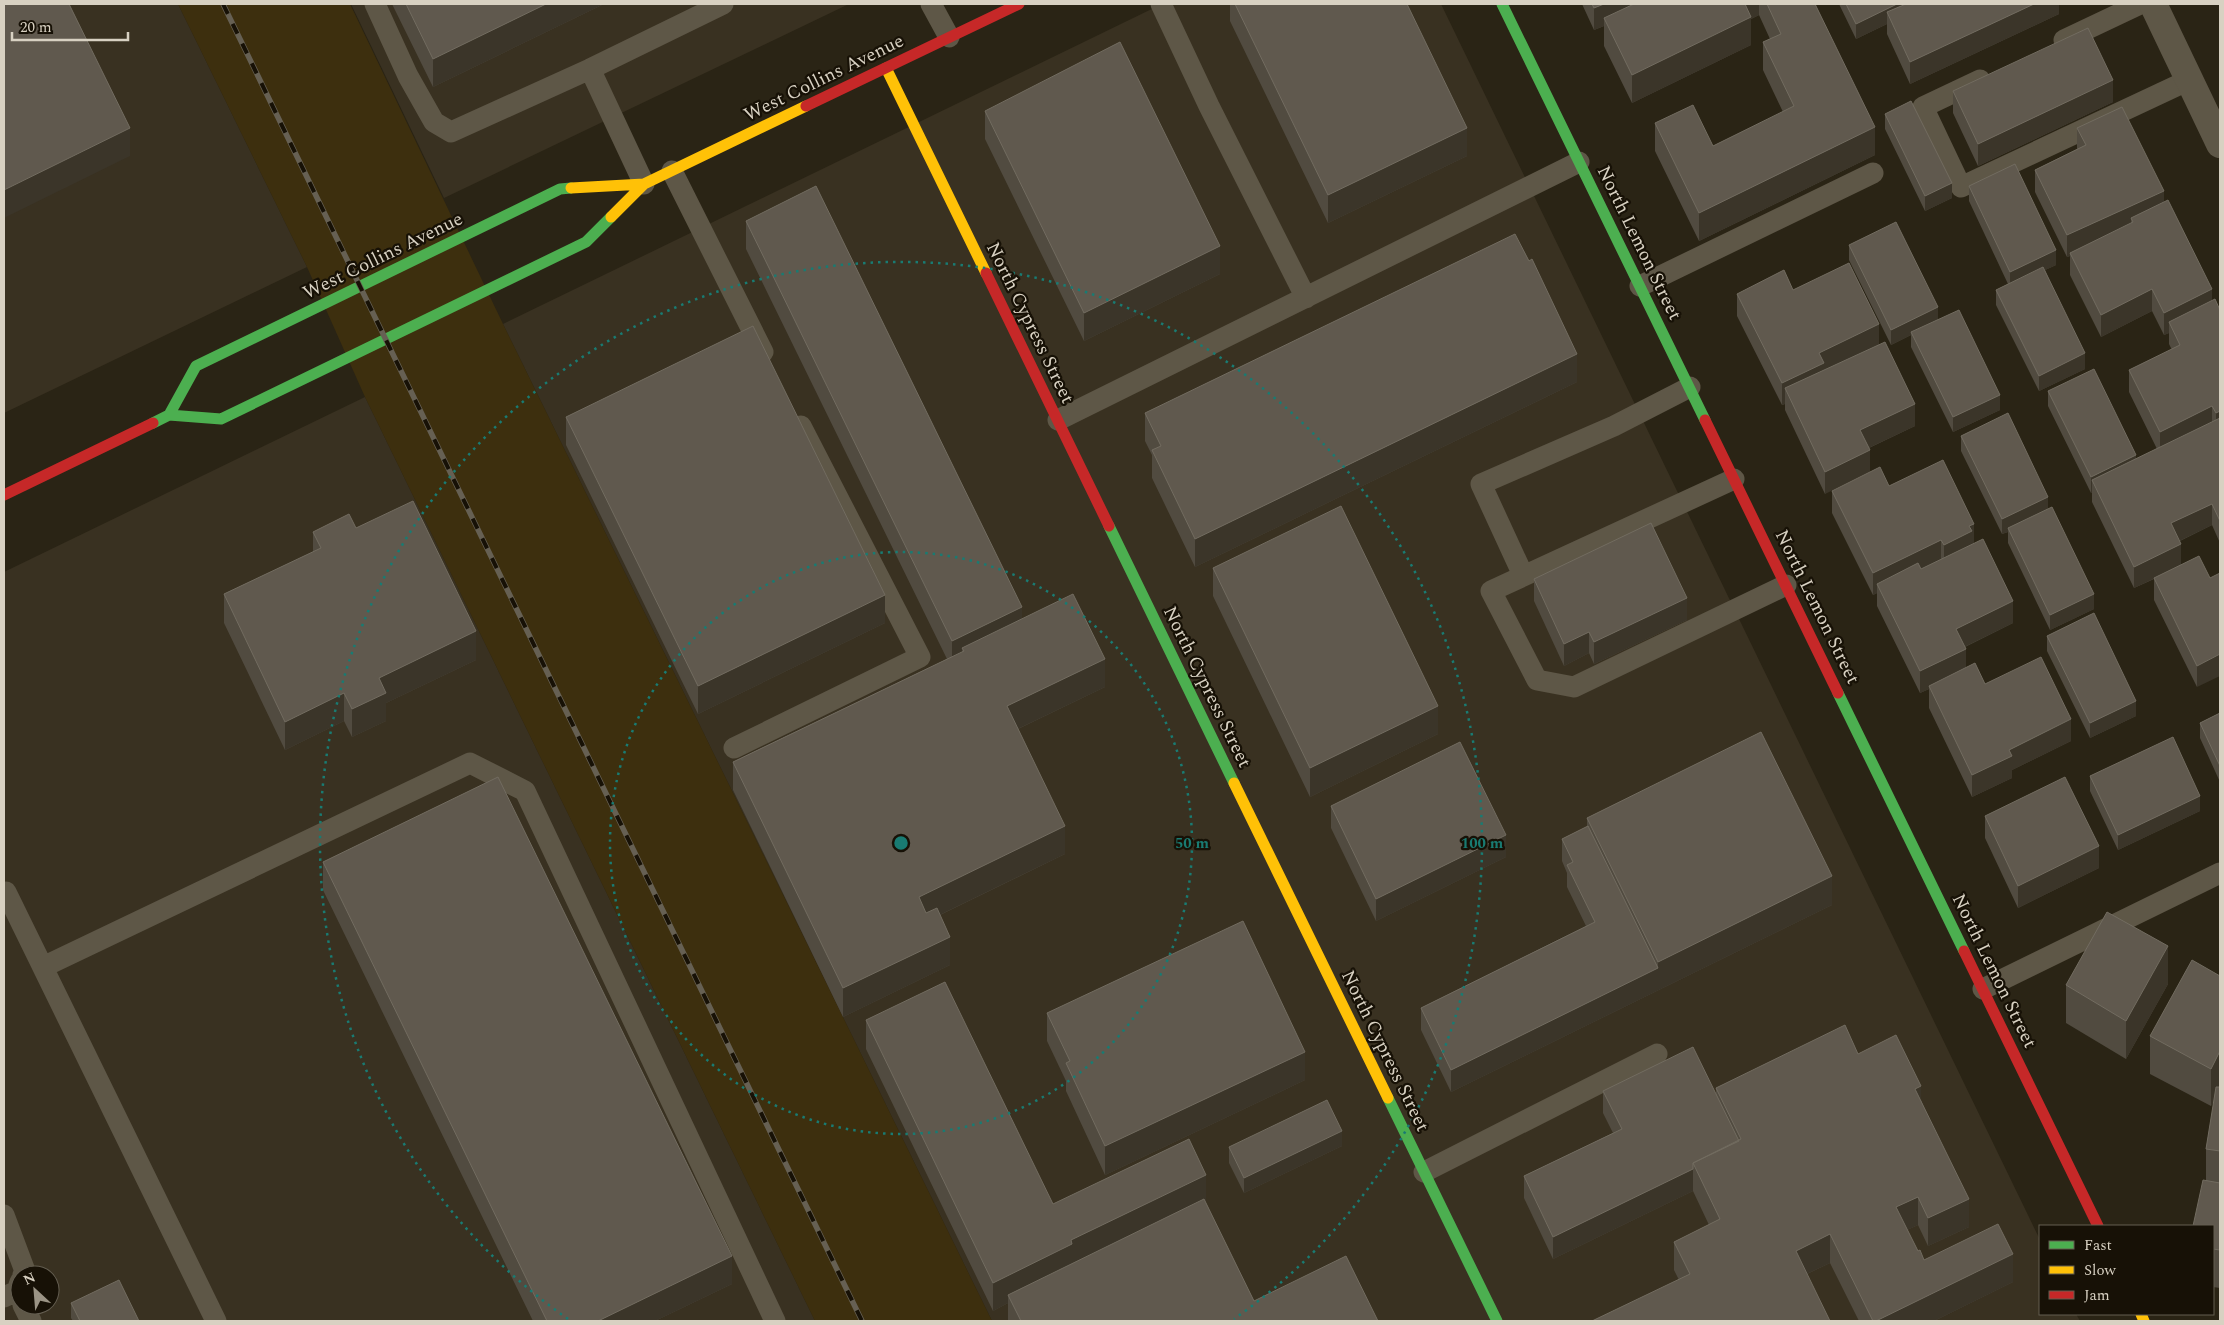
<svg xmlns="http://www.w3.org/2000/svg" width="2224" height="1325" viewBox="0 0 2224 1325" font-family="Spectral,serif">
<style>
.industrial{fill:#393121;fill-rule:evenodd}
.built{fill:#3d2f0e}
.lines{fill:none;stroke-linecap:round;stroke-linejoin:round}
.lane{stroke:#5e5747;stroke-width:21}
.street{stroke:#5e5747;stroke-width:28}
.fast{stroke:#4caf50;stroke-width:11}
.slow{stroke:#ffc107;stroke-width:11}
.jam{stroke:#c62828;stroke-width:11}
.rail-casing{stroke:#666053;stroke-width:5.5}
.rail{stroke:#171106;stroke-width:4;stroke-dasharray:11;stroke-linecap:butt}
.wall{fill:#514b40}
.shaded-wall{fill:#3b3529}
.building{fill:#60594e;stroke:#726c60}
.ring{fill:none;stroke:#197b72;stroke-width:2.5;stroke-dasharray:2.5 5}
.labels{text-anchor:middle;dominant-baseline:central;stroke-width:4.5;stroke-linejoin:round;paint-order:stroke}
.street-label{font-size:19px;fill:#d8d1c2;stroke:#171106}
.centre{fill:#197b72;stroke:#171106;stroke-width:2.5}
.ring-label{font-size:15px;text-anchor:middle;font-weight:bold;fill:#197b72;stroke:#171106;stroke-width:4.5;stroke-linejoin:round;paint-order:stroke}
</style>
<rect width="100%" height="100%" fill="#2a2415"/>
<path class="industrial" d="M4 4H178L307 267 4 413Z
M351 4H849L444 198Z
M1162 4H1441L2040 1240V1314H2076L2080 1321H992L503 324Z
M365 397 815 1321H4V572ZM20 1275H50V1305H20Z"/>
<path class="built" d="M178 4H350L503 324 992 1321H815L365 397 307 267Z"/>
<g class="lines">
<path class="lane" d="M375 4 408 76 434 122 451 132 590 69
M931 4 949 37
M1161 4 1209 106 1306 298
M2064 40 2140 4
M1980 80 1923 107 1961 187 2189 80
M672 171 763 352
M644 184 590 69 723 4
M1640 286 1873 173
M1058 420 1579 162
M1734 479 1491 591 1537 680 1574 687 1786 585
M1523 575 1481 484 1614 426 1690 387
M734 748 920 657 801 426
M6 892 216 1321
M43 967 470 763 525 791 775 1321
M1983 989 2220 873
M1424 1172 1657 1054
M4 1215 25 1271 23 1275
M4 1297 17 1291 20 1282
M23 1305 31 1321"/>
<path class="street" d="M2153 4 2220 144"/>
<path class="fast" d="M1502 4 1705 420
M169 415 196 366 560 189 571 188
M153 423 169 415 221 419 586 242 611 217
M1109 526 1234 783
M1838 693 1964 951
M1388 1098 1497 1321"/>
<path class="slow" d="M886 68 986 273
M571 188 644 184
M611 217 644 184 806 106
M1234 783 1388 1098
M2141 1314 2144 1321"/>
<path class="jam" d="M806 106 1019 4
M986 273 1109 526
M1705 420 1838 693
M4 495 153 423
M1964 951 2098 1226"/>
<defs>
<path id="rail" d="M223 4 862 1321"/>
</defs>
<use href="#rail" class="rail-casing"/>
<use href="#rail" class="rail"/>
</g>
<path class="wall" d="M392 4H604L433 87Z
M1230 4H1407L1467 156 1328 223 1230 21Z
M1582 4H1815L1875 155 1699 241 1655 151V123L1713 146 1783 112 1763 70V42L1770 39 1759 15 1751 19V45L1632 103 1604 46V26L1594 30Z
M1839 4H2059V14L1910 84 1887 34V24L1856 39Z
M1953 91 2113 102 1978 166 1953 113Z
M985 111 1220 274 1084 341 985 139Z
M1885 114 1952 198 1925 211 1885 129Z
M2077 128 2164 202 2212 301 2220 310V543L2212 525 2180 541 2181 565 2199 556 2197 687 2154 600V579L2134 588 2092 502V492L2091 493 2048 406V391L2136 459 2157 449 2129 392V370L2172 350 2169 344V333L2164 335 2152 311 2101 337 2070 275V256L2067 257 2035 192V170L2077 149Z
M1969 186 2056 265 2045 270 2085 369 2039 391 1996 305V290L2008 284 1969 201Z
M746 221 1022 619 1105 687 1018 729 1065 854 940 915 950 965 843 1017 733 790V762L947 659 746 249Z
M1849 245 1938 319 2000 410 1953 432 1911 347V335L1891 345 1849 260Z
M1793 290 1879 344 1915 426 1869 448 1825 494 1785 410V404L1782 405 1737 316V294Z
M1577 382 1195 567 1152 478V455L1145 441V413Z
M566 417 885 623 698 714 566 445Z
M1961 436 2048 509 2094 609 2050 630 2008 543V532L2002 534 1961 451Z
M1889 486 1974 543 2013 623 1965 647 1966 668 1985 684 2071 741 2012 770V778L1972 797 1929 708V689L1920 693 1877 606V593L1873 595 1832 513V491Z
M356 528 476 660 386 703V721L352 737 344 721 285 750 224 623V594L313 552V532Z
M1213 568 1438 734 1310 797 1213 596Z
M1534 579 1687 620 1594 664 1589 653 1564 666 1534 601Z
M2047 636 2136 716 2090 738 2047 651Z
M2220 713V782L2200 738V723Z
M2090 776 2200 811 2118 850 2090 791Z
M1331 806 1506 857 1376 921 1331 828Z
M1985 816 2099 868 2018 908 1985 838Z
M1587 818 1832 905 1451 1092 1421 1030V1008L1586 926 1567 887V873L1562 861V839L1587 827Z
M323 862 732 1284 655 1321H533L323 890Z
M2220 976V1288L2213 1287V1226L2206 1180V1149L2214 1100 2211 1106 2150 1074V1036Z
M2168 984 2126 1059 2066 1023V985Z
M1047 1013 1305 1080 1105 1175 1066 1091V1081L1047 1041Z
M866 1020 1053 1204 1206 1203 1254 1301 1378 1321H1008V1303L993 1311 866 1049Z
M1858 1054 1921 1100 1969 1227 1928 1246 1918 1225 1907 1230 1918 1251 1924 1260 2013 1282 1934 1321H1859L1830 1263 1807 1274 1679 1280 1674 1270V1242L1709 1225 1693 1191 1553 1259 1524 1198V1176L1613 1133 1603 1113V1091L1716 1094V1088Z
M1342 1146 1244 1193 1229 1163V1147Z
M71 1303 139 1321H73L71 1318Z"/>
<path class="shaded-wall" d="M546 4H604L433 87V59Z
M1604 4H1642L1604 18V26L1594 30V8Z
M1741 4H1759V15L1751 19V45L1632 103V75Z
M1897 4H1908L1887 12V24L1856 39V24Z
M2034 4H2059V14L1910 84V62Z
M2113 80V102L1978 166V144Z
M1875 127V155L1699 241V213Z
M130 128V156L4 218V190Z
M1467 128V156L1328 223V195Z
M1952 183V198L1925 211V196Z
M2164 191V213L2133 222 2131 218V228L2070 253V256L2067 257V235Z
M1220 246V274L1084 341V313Z
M2056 250V265L2010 287V272Z
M2152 289V311L2101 337V315Z
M2212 289V311L2169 322V333L2164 335V313Z
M1938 307V322L1911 332V335L1891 345V330Z
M1879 324V346L1785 388V404L1782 405V383L1819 353Z
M2085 353V369L2039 391V376Z
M1577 354V382L1195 567V539Z
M2000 395V410L1953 432V417Z
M1915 404V426L1860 452V430Z
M2212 406V428L2160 454V432Z
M2220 411V433L2216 435V413Z
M1870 450V472L1825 494V472Z
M2136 455V470L2092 480V492L2091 493V477Z
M2048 497V512L2008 528V532L2002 534V519Z
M2212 504V525L2171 545V523Z
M1974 524V546L1944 567V545L1969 526Z
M1941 540V562L1881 591 1877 584V593L1873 595V573Z
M2181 544V566L2134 588V567Z
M2094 594V609L2050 630V615Z
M885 595V623L698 714V686Z
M1687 598V620L1594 664V642Z
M2013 601V623L1956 651V629Z
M1022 607V635L962 648V664L952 669V641Z
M476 631V660L386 703V721L352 737V709L379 678Z
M1589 632V653L1564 666V644Z
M1966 649V671L1929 686V689L1920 693V671Z
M2220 654V676L2197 687V666Z
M1105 659V687L1007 734V706Z
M344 693V721L285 750V722Z
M2136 701V716L2090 738V723Z
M1438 706V734L1310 797V768Z
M2071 719V741L2012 770V778L1972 797V775L2009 750Z
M2200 796V811L2118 850V835Z
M1065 826V854L919 925V897Z
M1506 835V857L1376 921V899Z
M2099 846V868L2018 908V886Z
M1832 876V905L1451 1092V1070L1658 968V962Z
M950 937V965L843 1017V988Z
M2168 946V984L2126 1059V1021Z
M2220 1051V1089L2211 1106V1069Z
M1305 1052V1080L1105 1175V1146Z
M1921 1086V1115L1915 1089Z
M1342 1131V1146L1244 1193V1178Z
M1693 1169V1191L1553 1259V1237Z
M1206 1175V1203L1008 1295V1303L993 1311V1283L1071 1240Z
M1918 1197V1225L1896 1235V1207Z
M1969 1199V1227L1928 1246V1218Z
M1830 1234V1263L1796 1279V1251Z
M2013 1254V1282L1934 1321H1876Z
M732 1256V1284L655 1321H598Z"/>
<path class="building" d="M4 4H69L130 128 4 190Z
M406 4H546L433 59Z
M1235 4H1407L1467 128 1328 195Z
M1592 4H1604L1594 8Z
M1634 4H1745L1751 17 1632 75 1604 18Z
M1767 4H1815L1875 127 1699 213 1655 123 1693 105 1713 146 1794 106 1763 42 1781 34Z
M1846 4H1897L1856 24Z
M1906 4H2034L1910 62 1887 12Z
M2088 28 2113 80 1978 144 1953 91Z
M1120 42 1220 246 1084 313 985 111Z
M1911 101 1952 183 1925 196 1885 114Z
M2122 107 2164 191 2067 235 2035 170 2086 145 2077 128Z
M2015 164 2056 250 2010 272 1969 186Z
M816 186 1022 607 952 641 746 221Z
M2168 200 2212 289 2164 313 2152 289 2101 315 2070 253 2133 222 2131 218Z
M1896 222 1938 307 1891 330 1849 245Z
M1515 234 1529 261 1532 259 1577 354 1195 539 1152 450 1161 446 1145 413Z
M1849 263 1879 324 1819 353 1824 363 1782 383 1737 294 1784 270 1793 290Z
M2043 267 2085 353 2039 376 1996 290Z
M2215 299 2220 310V411L2216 413 2212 406 2160 432 2129 370 2180 345 2169 322Z
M1959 310 2000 395 1953 417 1911 332Z
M753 326 885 595 698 686 566 417Z
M1885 342 1915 404 1860 430 1870 450 1825 472 1785 388Z
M2094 369 2136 455 2091 477 2048 391Z
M2008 413 2048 497 2002 519 1961 436Z
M2220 418V521L2212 504 2171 523 2181 544 2134 567 2092 480Z
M1943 460 1974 524 1969 526 1972 531 1944 545 1941 540 1873 573 1832 491 1880 467 1889 486Z
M413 501 476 631 379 678 386 693 352 709 344 693 285 722 224 594 321 548 313 532 349 514 356 528Z
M1341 506 1438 706 1310 768 1213 568Z
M2052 507 2094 594 2050 615 2008 528Z
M1651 523 1687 598 1594 642 1589 632 1564 644 1534 579Z
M1983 539 2013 601 1956 629 1966 649 1920 671 1877 584 1918 563 1921 569Z
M2199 556 2210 578 2220 573V654L2197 666 2154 578Z
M1073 594 1105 659 1007 706 1065 826 919 897 926 913 937 908 950 937 843 988 733 762 964 651 962 648Z
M2094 613 2136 701 2090 723 2047 636Z
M2041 657 2071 719 2009 750 2012 756 1972 775 1929 686 1975 663 1985 684Z
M2220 713V766L2200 723Z
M1761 732 1832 876 1658 962 1587 818Z
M2173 737 2200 796 2118 835 2090 776Z
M1460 742 1506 835 1376 899 1331 806Z
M498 777 732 1256 598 1321H547L323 862Z
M2065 777 2099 846 2018 886 1985 816Z
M1588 826 1658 968 1451 1070 1421 1008 1595 922 1567 865 1573 862 1562 839Z
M2107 912 2168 946 2126 1021 2066 985Z
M1243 921 1305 1052 1105 1146 1066 1063 1070 1061 1047 1013Z
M2192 960 2220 976V1051L2211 1069 2150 1036Z
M945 982 1053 1204 1189 1139 1206 1175 1071 1240 1072 1244 993 1283 866 1020Z
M1845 1025 1858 1054 1896 1035 1921 1086 1915 1089 1969 1199 1928 1218 1918 1197 1896 1207 1918 1251 1920 1250 1924 1260 1998 1224 2013 1254 1876 1321H1873L1830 1234 1796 1251 1830 1321H1592L1690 1274 1674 1242 1720 1219 1693 1163 1741 1139 1716 1088Z
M1693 1047 1739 1141 1693 1163V1169L1553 1237 1524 1176 1622 1129 1603 1091Z
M2216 1087H2220V1151L2206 1149Z
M1327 1100 1342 1131 1244 1178 1229 1147Z
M2203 1180 2220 1183V1250L2213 1249V1226H2193Z
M1204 1199 1254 1301 1346 1256 1378 1321H1021L1008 1295Z
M119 1280 139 1321H80L71 1303Z"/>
<g class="ring">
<circle cx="901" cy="843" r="291"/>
<path d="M568 1319A581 581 0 1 1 1234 1319"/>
</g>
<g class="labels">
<g class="street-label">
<text transform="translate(824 78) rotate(-26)">West Collins Avenue</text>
<text transform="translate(1639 243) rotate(64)">North Lemon Street</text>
<text transform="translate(383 256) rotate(-26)">West Collins Avenue</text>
<text transform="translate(1030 323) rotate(64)">North Cypress Street</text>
<text transform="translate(1817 607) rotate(64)">North Lemon Street</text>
<text transform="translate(1207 687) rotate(64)">North Cypress Street</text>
<text transform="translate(1994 971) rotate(64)">North Lemon Street</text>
<text transform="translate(1385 1051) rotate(64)">North Cypress Street</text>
</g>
</g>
<circle cx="901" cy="843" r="8" class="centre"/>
<g class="ring-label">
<text x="1192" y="848">50 m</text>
<text x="1482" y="848">100 m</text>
</g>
<rect width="2224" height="1325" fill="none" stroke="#d8d1c2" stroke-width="10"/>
<rect x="2039" y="1225" width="175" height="90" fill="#171106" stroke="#645e51"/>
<rect x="2049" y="1241" width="25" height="8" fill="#4caf50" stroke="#645e51"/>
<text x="2084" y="1250" font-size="15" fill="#d8d1c2">Fast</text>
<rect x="2049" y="1266" width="25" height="8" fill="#ffc107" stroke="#645e51"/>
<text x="2084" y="1275" font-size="15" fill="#d8d1c2">Slow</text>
<rect x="2049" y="1291" width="25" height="8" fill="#c62828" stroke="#645e51"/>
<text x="2084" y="1300" font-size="15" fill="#d8d1c2">Jam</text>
<g transform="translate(35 1290) rotate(334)"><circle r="24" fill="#171106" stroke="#645e51"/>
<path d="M0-4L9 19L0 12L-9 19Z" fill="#9b9485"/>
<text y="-8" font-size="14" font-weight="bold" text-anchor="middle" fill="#d8d1c2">N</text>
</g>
<path d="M12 32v8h116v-8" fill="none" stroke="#d8d1c2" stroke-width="2.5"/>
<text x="20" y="32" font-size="15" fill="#d8d1c2" stroke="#171106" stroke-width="4" paint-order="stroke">20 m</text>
</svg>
